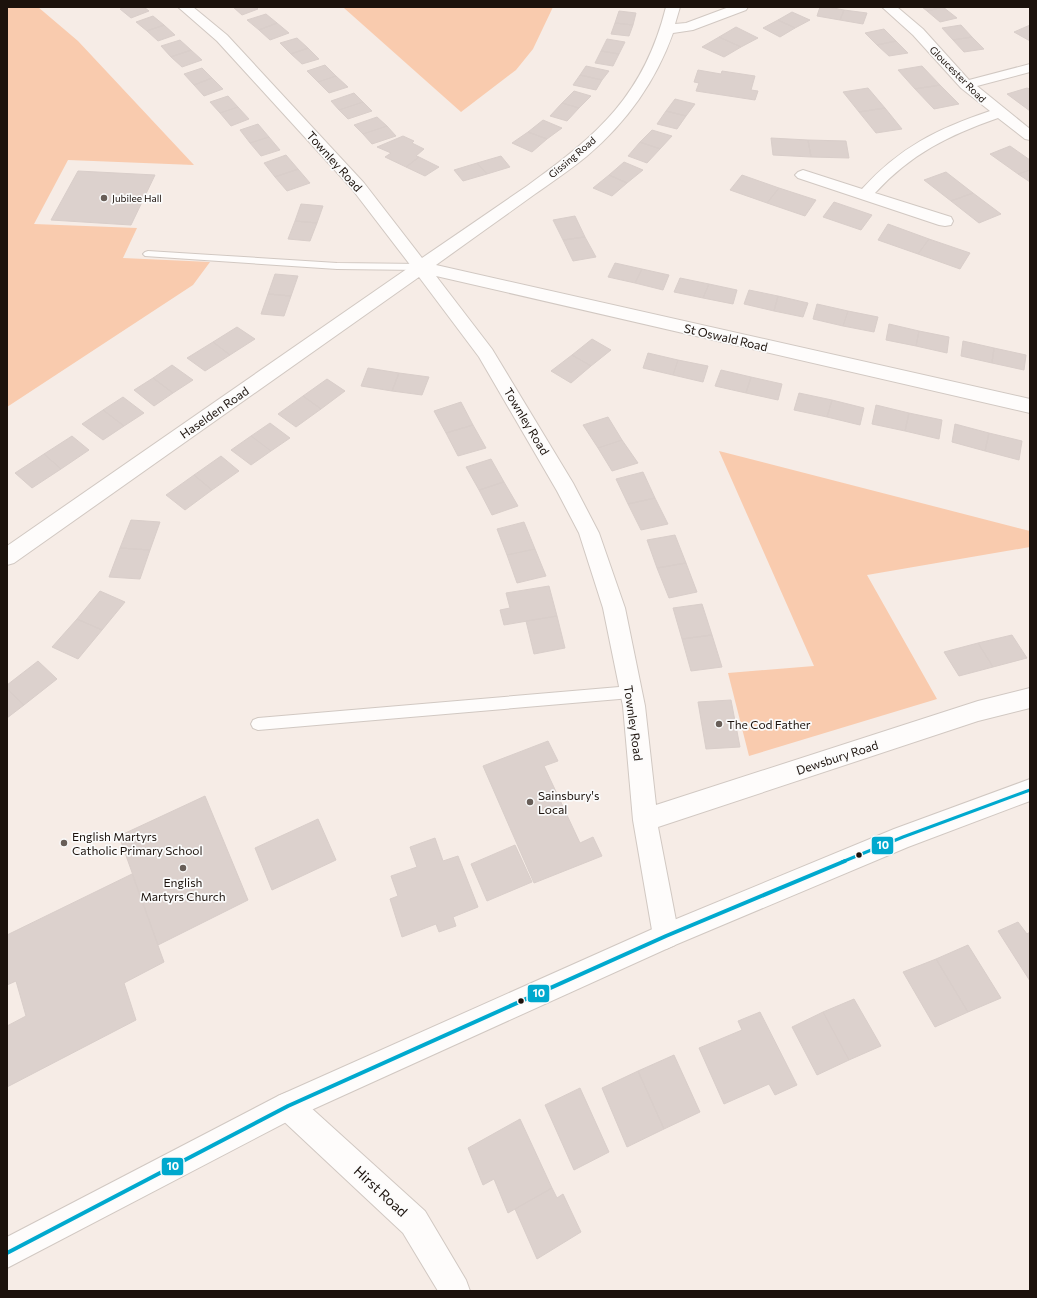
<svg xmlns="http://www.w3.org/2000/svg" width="1037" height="1298" viewBox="0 0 1037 1298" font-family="Commissioner,sans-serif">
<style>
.green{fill:#f9cbae}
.building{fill:#dcd1cd;stroke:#d9ceca}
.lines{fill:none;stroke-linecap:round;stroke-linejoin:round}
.lane-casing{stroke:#d1c8c2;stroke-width:2}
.street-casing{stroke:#d1c8c2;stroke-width:2}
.highway-casing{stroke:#d1c8c2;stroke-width:2}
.lane{fill:#fefcfb;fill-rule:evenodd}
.street{fill:#fefcfb;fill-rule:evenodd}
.highway{fill:#fefcfb;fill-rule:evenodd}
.bus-1-far1-casing{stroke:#fbfbfb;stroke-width:6}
.bus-1-casing{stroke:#fbfbfb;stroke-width:7}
.bus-1-far1{stroke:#00a9ce;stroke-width:3}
.bus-1{stroke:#00a9ce;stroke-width:4}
.poi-dot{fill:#685e58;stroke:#fbfbfb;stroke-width:1.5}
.bus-dot{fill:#1c120c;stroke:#fbfbfb;stroke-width:1.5}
.labels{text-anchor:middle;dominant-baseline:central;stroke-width:3.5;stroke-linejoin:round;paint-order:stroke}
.far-street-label{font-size:10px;fill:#1c120c;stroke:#fbfbfb}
.far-poi-label{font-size:10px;fill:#1c120c;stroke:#fbfbfb;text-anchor:start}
.street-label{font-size:12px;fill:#1c120c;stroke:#fbfbfb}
.poi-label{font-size:12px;fill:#1c120c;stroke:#fbfbfb;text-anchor:start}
.near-street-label{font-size:14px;fill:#1c120c;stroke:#fbfbfb}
.line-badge{stroke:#fbfbfb;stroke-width:1.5}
.badge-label{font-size:11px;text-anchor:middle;font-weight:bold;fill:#fff}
</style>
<rect width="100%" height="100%" fill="#f6ece6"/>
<path class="green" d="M7 7H38L78 41 194 165 68 160 34 224 137 228 123 258 210 262 193 285 7 407Z
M347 7H553L533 49 516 70 461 112 344 8Z
M719 451 1030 531V547L867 575 937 699 749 756 728 673 814 666Z"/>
<path class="building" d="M125 7H144L149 11 131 18 120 9Z
M233 7H256L258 9 242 15Z
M820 7H828L844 10 840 20 817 16Z
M922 7H943L927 11Z
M943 7 957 18 940 22 927 11Z
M844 10 867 13 863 24 840 20Z
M619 11 636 13 633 25 615 23Z
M792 12 810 20 795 28 778 20Z
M266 14 277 23 259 30 247 20Z
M153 16 164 25 147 31 136 22Z
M778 20 795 28 780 37 763 28Z
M277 23 289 33 270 40 259 30Z
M615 23 633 25 629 36 611 34Z
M164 25 175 35 158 41 147 31Z
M961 25 972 37 953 40 942 28Z
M1030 25V41L1014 32Z
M736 27 758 38 741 47 719 37Z
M884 29 896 41 877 45 865 33Z
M719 37 741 47 724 57 702 47Z
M972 37 984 49 964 52 953 40Z
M297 38 308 48 291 54 280 43Z
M607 39 625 42 619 54 601 51Z
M180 40 191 50 171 57 161 46Z
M896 41 908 53 889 56 877 45Z
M308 48 319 59 302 64 291 54Z
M191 50 202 60 182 67 171 57Z
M601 51 619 54 613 66 595 63Z
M325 65 336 76 318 82 307 71Z
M586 66 609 71 602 80 580 75Z
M922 66 940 85 915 89 898 70Z
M202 68 212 78 194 85 184 74Z
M698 70 721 74 722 71 755 76 751 90 758 91 755 100 696 91 699 83 694 82Z
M580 75 602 80 596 90 573 85Z
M336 76 348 87 329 93 318 82Z
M212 78 223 89 204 96 194 85Z
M940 85 959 104 934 109 915 89Z
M868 88 885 108 859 112 843 92Z
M1027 88 1030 89V111L1007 94Z
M574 91 591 96 579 108 562 103Z
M354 93 363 102 339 110 331 101Z
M228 96 238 107 220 113 210 102Z
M675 99 695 104 686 116 666 111Z
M363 102 372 111 348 119 339 110Z
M562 103 579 108 567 121 550 116Z
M238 107 249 119 231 126 220 113Z
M885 108 902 129 876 133 859 112Z
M666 111 686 116 677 129 657 124Z
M377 117 387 126 363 134 354 125Z
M543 120 562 128 547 139 528 132Z
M258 124 269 137 250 143 240 130Z
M387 126 396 136 372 144 363 134Z
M652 130 672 136 660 149 640 142Z
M528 132 547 139 532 152 512 143Z
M403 136 414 141 412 143 424 149 416 156 419 157 406 167 385 157 391 153 377 147Z
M269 137 280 150 261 156 250 143Z
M771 138 808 140 811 157 773 155Z
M808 140 846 141 849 158 811 157Z
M640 142 660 149 647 163 628 156Z
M1010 146 1030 160V170L1018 174 990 154Z
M286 155 298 169 275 177 264 163Z
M501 156 510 167 487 174 477 163Z
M419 157 439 167 425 176 406 167Z
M624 162 643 170 627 183 609 175Z
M477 163 487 174 463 181 454 170Z
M298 169 310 183 287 191 275 177Z
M1030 170V182L1018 174Z
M78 171 155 175 131 225 51 220Z
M946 172 973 193 951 201 924 180Z
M609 175 627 183 612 196 593 188Z
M742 175 779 188 767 203 730 190Z
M779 188 816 200 805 216 767 203Z
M973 193 1001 214 979 223 951 201Z
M834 202 872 215 861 230 823 217Z
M301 204 323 206 317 223 295 221Z
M575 216 585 237 563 240 553 220Z
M295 221 317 223 310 241 288 239Z
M888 224 929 239 918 254 878 240Z
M585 237 596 257 573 261 563 240Z
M929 239 970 253 960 269 918 254Z
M615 263 642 269 635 283 608 277Z
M642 269 669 275 663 290 635 283Z
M275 274 298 276 291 296 268 294Z
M680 278 709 284 703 298 674 292Z
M709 284 737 290 733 304 703 298Z
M749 290 778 296 774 311 744 304Z
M268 294 291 296 284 316 261 314Z
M778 296 808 303 803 317 774 311Z
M817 304 848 311 843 326 813 319Z
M848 311 878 317 874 332 843 326Z
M889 324 919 331 916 346 886 340Z
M237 327 255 339 230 355 213 342Z
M919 331 949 337 947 353 916 346Z
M592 339 611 350 591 366 572 355Z
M963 341 994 348 992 363 961 356Z
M213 342 230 355 205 371 187 358Z
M994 348 1026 355 1024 370 992 363Z
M648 353 678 360 673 375 643 368Z
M572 355 591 366 571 383 551 371Z
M678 360 708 366 703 382 673 375Z
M172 365 193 380 173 393 153 378Z
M368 368 399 373 392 391 361 386Z
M721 370 751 377 746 393 715 386Z
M399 373 429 377 422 395 392 391Z
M751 377 782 384 778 400 746 393Z
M153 378 173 393 154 406 134 390Z
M327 379 345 391 321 409 303 396Z
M799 393 832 400 827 417 794 410Z
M303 396 321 409 296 427 278 414Z
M123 397 144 413 124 426 103 410Z
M832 400 864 408 860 425 827 417Z
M461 402 473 425 446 433 434 411Z
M876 405 909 413 905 431 872 424Z
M103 410 124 426 103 440 82 424Z
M909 413 942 420 939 439 905 431Z
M608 417 622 440 598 448 583 425Z
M270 423 290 438 271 451 251 436Z
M955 424 989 433 985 451 952 442Z
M473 425 486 448 458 456 446 433Z
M989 433 1022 441 1019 460 985 451Z
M72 436 89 450 61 469 44 454Z
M251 436 271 451 251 465 231 450Z
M622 440 638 463 612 471 598 448Z
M44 454 61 469 32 488 15 473Z
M221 456 239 471 212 490 194 475Z
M491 459 504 482 479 490 466 467Z
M643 472 655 498 628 504 616 479Z
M194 475 212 490 185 510 166 495Z
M504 482 518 506 492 515 479 490Z
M655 498 668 524 641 530 628 504Z
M131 520 160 522 150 550 120 548Z
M524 522 535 549 507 555 497 529Z
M675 535 686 563 657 568 647 540Z
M120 548 150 550 140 579 109 577Z
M535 549 546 576 517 583 507 555Z
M686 563 697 592 669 598 657 568Z
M549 586 557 616 504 625 500 610 510 608 506 593Z
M100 591 125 602 102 630 77 619Z
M702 604 712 635 682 639 673 608Z
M557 616 565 648 534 654 526 621Z
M77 619 102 630 78 659 52 647Z
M712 635 722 667 691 671 682 639Z
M1012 635 1027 658 993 667 978 643Z
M978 643 993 667 959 676 944 652Z
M38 661 57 679 24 705 7 689V685Z
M7 689 24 705 7 718Z
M731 700 740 747 706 749 698 702Z
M548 741 558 761 544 766 580 843 593 837 602 856 534 883 483 766Z
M205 796 248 900 158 945 119 836Z
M318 819 336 860 272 890 255 848Z
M435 838 443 861 458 856 478 907 453 917 456 926 439 932 436 924 402 937 390 899 398 896 391 876 417 867 410 847Z
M515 845 532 882 487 901 471 864Z
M132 874 164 962 124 983 136 1020 7 1087V1026L26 1016 16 981 7 985V935Z
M1018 922 1027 934 1030 932V981L998 931Z
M968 945 1001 998 968 1012 936 959Z
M936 959 968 1012 935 1027 903 972Z
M854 999 881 1046 849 1060 823 1012Z
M760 1012 797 1085 775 1095 769 1084 724 1104 699 1048 742 1030 738 1021Z
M823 1012 849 1060 817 1075 792 1027Z
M674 1055 700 1112 664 1129 638 1071Z
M638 1071 664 1129 627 1147 602 1088Z
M580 1088 609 1152 574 1170 545 1105Z
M520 1119 552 1188 508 1213 494 1179 483 1185 468 1148Z
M552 1188 557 1198 563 1194 581 1232 537 1259 515 1209Z"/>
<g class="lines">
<defs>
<path id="lane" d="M148 251 337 263 421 264 426 267 421 270 337 269 145 256 143 254 145 252Z
M631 686 636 688 638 692 636 696 631 698 258 730 253 728 251 724 253 720 258 718Z"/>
<path id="street" d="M178 7H193L227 35 364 183 422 258C457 234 492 210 527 186 598 135 644 95 666 7H680L675 24 686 23 729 7H748L746 10 693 30 673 33C656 81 626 123 587 156 570 170 552 182 535 194 502 218 469 241 436 265L1030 399V413L436 276 492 349 573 483 599 533 625 608 645 706 656 805 978 701 1030 688V708L978 721 658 827 679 936 675 945 666 949 657 945 653 936 633 820 623 706 603 608 579 533 557 491 479 357 419 277 14 563 7 565V546L411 266 352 189 217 41Z
M882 7H897L923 29 969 80 1030 64V72L977 86 1030 129V140L1025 139 998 118C949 135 911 154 875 193L951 217 953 221 951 225 945 226 939 225 798 178 795 175 798 172 803 170 862 189C900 147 937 129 990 111L961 88 913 35Z
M288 1092 298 1096 425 1211 466 1280 470 1291H438L403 1233 278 1116 274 1106 278 1096Z"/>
<path id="highway" d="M1030 779V801L908 847 675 945 298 1116 7 1268V1237L278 1096 657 927 894 829Z"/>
</defs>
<use href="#lane" class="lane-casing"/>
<use href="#street" class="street-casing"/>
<use href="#highway" class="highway-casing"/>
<use href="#lane" class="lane"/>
<use href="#street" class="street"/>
<use href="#highway" class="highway"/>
<defs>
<path id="bus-1-far1" d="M842 862 903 837 1030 790"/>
<path id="bus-1" d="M7 1253 288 1106 666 936 845 861"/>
</defs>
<use href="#bus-1-far1" class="bus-1-far1-casing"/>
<use href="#bus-1" class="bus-1-casing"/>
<use href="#bus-1-far1" class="bus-1-far1"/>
<use href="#bus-1" class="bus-1"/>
</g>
<g class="poi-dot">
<circle cx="104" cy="198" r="4"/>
<circle cx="719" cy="724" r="4"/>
<circle cx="530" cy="802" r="4"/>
<circle cx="64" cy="843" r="4"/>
<circle cx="183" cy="868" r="4"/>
</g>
<g class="bus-dot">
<circle cx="859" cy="855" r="3.5"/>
<circle cx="521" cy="1001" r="3.5"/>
</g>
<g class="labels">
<g class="far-street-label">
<text transform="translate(958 74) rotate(45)">Gloucester Road</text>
<text transform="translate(572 157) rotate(-40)">Gissing Road</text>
</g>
<g class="far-poi-label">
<text x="112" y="198">Jubilee Hall</text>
</g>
<g class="street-label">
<text transform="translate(335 161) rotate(48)">Townley Road</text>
<text transform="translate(726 337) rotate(13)">St Oswald Road</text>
<text transform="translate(214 412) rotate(-35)">Haselden Road</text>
<text transform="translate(527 421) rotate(59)">Townley Road</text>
<text transform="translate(634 723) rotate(82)">Townley Road</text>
<text transform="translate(837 757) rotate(-18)">Dewsbury Road</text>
</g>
<g class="poi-label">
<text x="727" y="724">The Cod Father</text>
<text x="538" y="795">Sainsbury's<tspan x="538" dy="14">Local</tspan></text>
<text x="72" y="836">English Martyrs<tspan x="72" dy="14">Catholic Primary School</tspan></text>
<text x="183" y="882" text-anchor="middle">English<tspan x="183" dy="14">Martyrs Church</tspan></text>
</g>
<g class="near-street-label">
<text transform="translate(381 1191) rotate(43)">Hirst Road</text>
</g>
</g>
<g class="line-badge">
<rect x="871" y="836" width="23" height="19" rx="4" fill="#00a9ce"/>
<rect x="527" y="984" width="23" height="19" rx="4" fill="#00a9ce"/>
<rect x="161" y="1157" width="23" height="19" rx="4" fill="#00a9ce"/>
</g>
<g class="badge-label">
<text x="883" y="849">10</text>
<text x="539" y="997">10</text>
<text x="173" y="1170">10</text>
</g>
<rect width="1037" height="1298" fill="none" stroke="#1c120c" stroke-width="16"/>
</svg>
